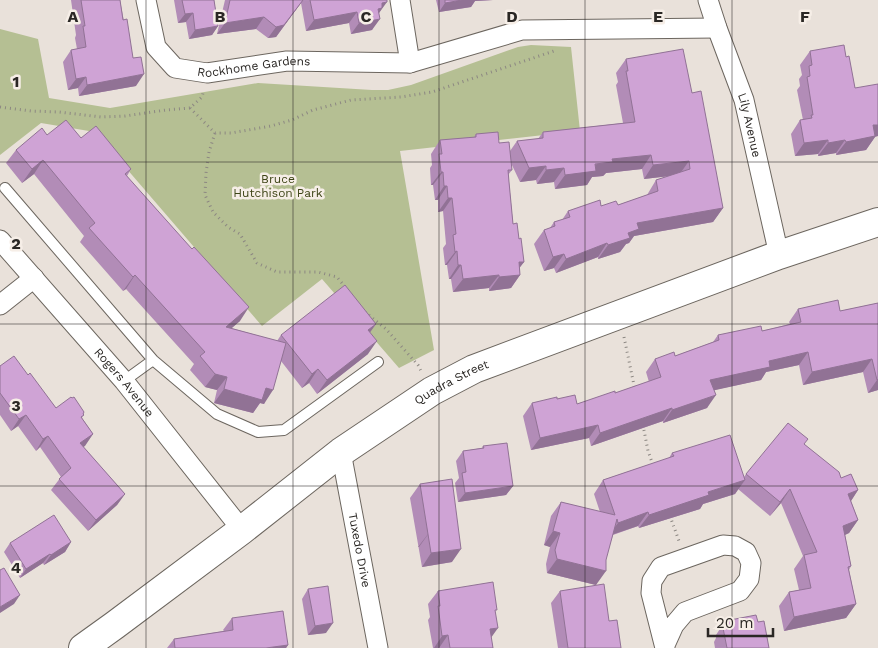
<svg xmlns="http://www.w3.org/2000/svg" width="878" height="648" viewBox="0 0 878 648" font-family="'Work Sans',sans-serif">
<style>
.green{fill:#b5bf93}
.lines{fill:none;stroke-linecap:round;stroke-linejoin:round}
.service-casing{stroke:#6c665f;stroke-width:12}
.minor-casing{stroke:#6c665f;stroke-width:21}
.secondary-casing{stroke:#6c665f;stroke-width:30}
.path{stroke:#8c8782;stroke-width:3;stroke-dasharray:1 4;stroke-linecap:butt}
.service{stroke:#fff;stroke-width:10}
.minor{stroke:#fff;stroke-width:19}
.secondary{stroke:#fff;stroke-width:28}
.wall{fill:#b28cb7}
.shaded-wall{fill:#917295}
.building{fill:#cfa3d5;stroke:#917295}
.grid{fill:none;stroke:#2a2724;stroke-width:1;stroke-opacity:0.55}
.labels{text-anchor:middle;dominant-baseline:central;stroke-width:5;stroke-linejoin:round;paint-order:stroke}
.street-label{font-size:12px;fill:#2a2724;stroke:#f6eee7}
.park-label{font-size:12px;fill:#3d4416;stroke:#f6eee7}
.grid-label{font-size:16px;text-anchor:middle;font-weight:bold;fill:#2a2724;stroke:#f6eee7;stroke-width:5;stroke-linejoin:round;paint-order:stroke}
</style>
<rect width="100%" height="100%" fill="#e9e1da"/>
<path class="green" d="M0 29 38 39 49 98 110 108 258 83 372 90H388L411 85 518 47 531 45 571 47 580 131 400 151 434 350 399 368 322 279 262 326 95 132 41 123 0 155Z"/>
<g class="lines">
<defs>
<path id="service" d="M5 188 153 360 217 414 258 432 284 430 378 362
M124 381 153 360"/>
<g id="minor">
<path id="s1" d="M146 0 156 47 175 68 207 73 287 61 410 63 522 30 717 28"/>
<path d="M400 0 410 63"/>
<path id="s2" d="M708 0 717 28 744 100 779 255"/>
<path id="s3" d="M0 240 124 381 242 530"/>
<path d="M0 305 34 278"/>
<path id="s4" d="M341 452 378 648"/>
<path d="M665 645 674 625 685 612 740 591 749 579 751 563 746 552 735 546 723 545 661 567 652 581 651 593 665 648"/>
</g>
<g id="secondary">
<path id="s5" d="M83 648 115 625 242 530 341 452 432 391 474 369 779 255 878 222"/>
</g>
</defs>
<use href="#service" class="service-casing"/>
<use href="#minor" class="minor-casing"/>
<use href="#secondary" class="secondary-casing"/>
<path class="path" d="M0 107 31 111 59 112 101 117 125 116 166 110 190 108 202 97 203 93
M190 108 215 133H231L271 126 292 120 313 110 351 100 401 97 432 92 554 51
M215 133 209 152 206 173 205 195 213 212 228 227 240 234 257 263 277 272H318L337 277 346 288
M365 312 386 329 418 365 421 371
M624 337 635 390
M643 425 648 451 653 465
M670 516 679 541"/>
<use href="#service" class="service"/>
<use href="#minor" class="minor"/>
<use href="#secondary" class="secondary"/>
</g>
<path class="wall" d="M71 0H120L136 86 79 96 78 88 68 90 63 62 71 50 77 49 75 38 76 35Z
M174 0H214L218 26 212 35 189 39 186 22 178 23Z
M225 0H387L379 13 372 30 351 34 349 23 306 31 301 3 276 37 268 38 256 29 217 34Z
M436 0H493L475 1 471 7 439 12Z
M810 51 846 57 855 88 875 137 866 150 836 155V153L818 156V154L795 156 791 134 800 120H803L797 90 800 86 799 79 802 75 800 65Z
M626 59 692 93 723 208 713 222 634 236 629 243 626 244 620 252 598 259V257L556 273 554 268 544 271 534 244 544 230 550 228 554 222 562 220 568 211 618 205 647 195 656 180 669 176 644 179 642 169 606 173 603 176 592 177 587 185 555 189 554 182 537 184 536 180 520 182 511 163 512 170 508 175 509 182 513 224 519 239 524 262 520 267V275L511 288 489 291V288L453 292 451 279H449L447 265H445L443 248 446 244 443 211 438 212V200H435L433 185H431L430 168 432 165 431 154 440 140 474 137 476 134 499 143 510 151 517 141 538 139 543 132 623 123 616 85 618 82 616 73Z
M47 135 81 138 131 169 127 176 240 321 231 328 277 341 281 335 376 324 370 332 368 354 317 394 309 383 302 388 281 361 264 404 260 403 253 413 214 403 217 390 205 387 190 370 194 364 126 289 123 291 80 242 84 236 34 174 22 183 6 163 16 150Z
M878 303V390L868 393 863 372 803 385 799 365 766 372 761 380 714 390 707 408 663 423V421L591 446 589 438 531 450 523 416 532 403 557 399 577 404 615 393 649 382 646 372 655 359 675 356 713 342 718 335 762 331 790 324 789 322 798 309 840 311Z
M0 366 28 375 56 408 84 412 82 418 93 434 83 447 125 494 117 505 88 531 51 490 61 477 40 447 36 451 18 426 11 431 0 415Z
M804 444 841 478 858 490 851 501 858 520 849 533 845 535 851 566 849 570 856 604 846 618 784 631 779 606 789 592 799 590 794 569 803 556 781 503 770 516 738 489 735 494 703 504 700 509 639 528 638 526 613 535 596 585 547 573 546 564 550 547 544 545 551 516 561 502 600 512 594 494 603 480 669 458 672 453 744 477 746 474Z
M483 446 513 486 506 495 458 502 455 483 459 478 456 461 463 451 482 448Z
M420 484 452 562 422 567 410 498Z
M71 542 65 552 44 565 43 563 20 578 4 552 10 543Z
M308 589 326 633 308 635 302 599Z
M438 591 495 612 491 637 493 648H433L428 620 430 617 428 604Z
M560 591 609 621 621 648H558L551 603Z
M232 618 288 645 286 648H167L174 639 224 631 223 630Z
M725 621 758 622 769 648H715L714 642 716 638V635Z"/>
<path class="shaded-wall" d="M303 0 276 37 268 38 276 27Z
M462 0H493L475 1 471 7 439 12 445 3Z
M387 2 379 13 371 20 382 3Z
M357 12 349 23 306 31 314 20Z
M193 13 186 22 178 23 185 14Z
M264 17 256 29 217 34 225 23Z
M380 19 372 30 351 34 359 23Z
M218 26 212 35 189 39 195 30Z
M144 74 136 86 79 96 87 85Z
M86 77 78 88 68 90 76 79Z
M873 125H878V136L875 137 866 150 836 155 846 142Z
M828 140 818 154 795 156 804 143Z
M845 140 836 153 818 156 828 143Z
M651 155 642 169 606 173 603 176 592 177 587 185 555 189 565 175 612 159Z
M43 160 34 174 22 183 32 169Z
M689 161 679 175 644 179 653 165Z
M546 166 536 180 520 182 529 168Z
M564 168 554 182 537 184 546 170Z
M441 172H443L433 185H431Z
M444 186H447L438 200H435Z
M448 198H452L443 211 438 212Z
M723 208 713 222 634 236 629 243 626 244 620 252 598 259 608 245 637 223Z
M607 243 598 257 556 273 566 259Z
M457 251 447 265H445L455 252Z
M564 254 554 268 544 271 553 257Z
M519 262H524L514 275H520L511 288 489 291 499 277Z
M458 265H461L451 279H449Z
M135 275 126 289 123 291 133 277Z
M499 275 489 288 453 292 463 279Z
M249 307 240 321 217 341 226 327Z
M376 324 366 338 368 330Z
M377 341 368 354 317 394 327 380Z
M808 352 799 365 766 372 761 380 702 393 710 380 769 361Z
M872 359 863 372 803 385 812 372Z
M318 369 309 383 302 388 312 374Z
M215 374 227 377 217 390 205 387Z
M878 379V390L868 393 877 380Z
M266 388 273 390 264 404 260 403 253 413 214 403 224 389Z
M716 395 707 408 663 423 672 410Z
M672 408 663 421 591 446 600 433Z
M26 415 18 426 11 431 19 419Z
M598 425 589 438 531 450 540 438Z
M93 434 85 446 73 454 80 443Z
M48 436 40 447 36 451 43 439Z
M745 480 735 494 703 504 700 509 639 528 649 515 708 492Z
M513 486 506 495 458 502 465 493Z
M790 489 781 503 770 516 780 502Z
M858 490 849 504 848 494Z
M125 494 117 505 88 531 96 520Z
M648 512 638 526 608 536 618 523Z
M858 520 849 533 834 540 843 526Z
M553 531 560 533 550 547 544 545Z
M429 533 419 547H418L428 534Z
M71 542 65 552 44 565 51 555Z
M461 549 452 562 422 567 431 553Z
M50 554 43 563 20 578 26 569Z
M557 559 606 571 596 585 547 573Z
M20 595 14 604 0 613V607Z
M856 604 846 618 784 631 794 617Z
M333 623 326 633 308 635 315 626Z
M498 628 488 642 490 629Z
M448 635 439 648H434L442 636Z
M288 645 286 648H266Z"/>
<path class="building" d="M81 0H120L123 20 127 19 133 58 141 57 144 74 87 85 86 77 76 79 71 50 86 47 83 26H85Z
M182 0H214L218 26 195 30 193 13 185 14Z
M230 0H303L284 25 276 27 264 17 225 23Z
M310 0H387V2L382 3V8L378 9 380 19 359 23 357 12 314 20Z
M445 0H462L445 3Z
M844 45 846 57 849 56 855 88 878 84V125H873L875 136 846 142 845 140 828 143V140L804 143 800 120 812 118 811 115H813L807 77 810 76 809 66 812 65 810 51Z
M683 49 692 93 701 91 723 208 637 223 639 229 628 233 630 238 608 245 607 243 566 259 564 254 553 257 544 230 555 226 554 222 570 217 568 211 600 200 601 206 616 201 618 205 658 191 656 180 690 169 689 161 653 165 651 155 612 159 613 162 595 164 596 171 565 175 564 168 546 170V166L529 168 517 141 543 138V132L635 122 626 71H628L626 59Z
M66 120 81 138 96 126 131 169 125 174 192 249 194 247 249 307 226 327 286 343 273 390 266 388 262 400 224 389 227 377 215 374 200 356 205 352 135 275 133 277 89 228 95 223 43 160 32 169 16 150 42 128 47 135Z
M498 132 499 143 509 142 512 170H508L509 182 513 224 517 223 519 239 521 238 524 262H519L520 275 499 277V275L463 279 461 265H458L457 251 455 252 453 235 456 234 452 198H448L447 186H444L443 172H441L439 154H442L440 140 476 137V134Z
M345 285 376 324 368 330 377 341 327 380 318 369 312 374 281 335Z
M838 300 840 311 878 303V379L877 380 872 359 812 372 808 352 769 361 770 367 710 380 716 395 672 410V408L600 433 598 425 540 438 532 403 557 397V399L575 395 577 404 615 391V393L661 377 655 359 674 352 675 356 719 340 718 335 761 326 762 331 801 322 798 309Z
M14 356 28 375 30 373 56 408 71 397 72 398 74 397 84 412 83 414 84 415 81 417 93 434 80 443 125 494 96 520 59 479 71 468 48 436 43 439 26 415 19 419 0 393V366Z
M788 423 808 439 804 444 839 472 841 478 851 474 858 490 848 494 858 520 843 526 851 566 848 567 856 604 794 617 789 592 811 588 804 555 817 552 790 489 780 502 746 474Z
M730 435 745 480 708 492 709 495 649 515 648 512 618 523 617 519 606 560V571L557 559 555 550 560 533 553 531 561 502 615 515 603 480 674 456 672 453Z
M507 443 513 486 465 493 462 473 466 472 463 451 484 448 483 446Z
M452 479 461 549 431 553 420 484Z
M54 515 71 542 51 555 50 554 26 569 10 543Z
M4 568 20 595 0 607V570Z
M493 582 497 610H495L498 628 490 629 493 648H450L448 635 442 636 438 606H440L438 591Z
M604 584 609 621 617 620 621 648H568L560 591Z
M328 586 333 623 315 626 308 589Z
M283 611 288 645 266 648H175L174 639 233 630 232 618Z
M756 615 758 622 764 621 769 648H727L723 628 726 627 725 621Z"/>
<path class="grid" d="M146 0V648M293 0V648M439 0V648M585 0V648M732 0V648M0 162H878M0 324H878M0 486H878"/>
<g class="labels">
<g class="street-label">
<text stroke="none"><textPath href="#s1" startOffset="156">Rockhome Gardens</textPath></text>
<text stroke="none"><textPath href="#s2" startOffset="132">Lily Avenue</textPath></text>
<text stroke="none"><textPath href="#s3" startOffset="189">Rogers Avenue</textPath></text>
<text stroke="none"><textPath href="#s5" startOffset="455">Quadra Street</textPath></text>
<text stroke="none"><textPath href="#s4" startOffset="100">Tuxedo Drive</textPath></text>
</g>
<g class="park-label">
<text x="278" y="179">Bruce<tspan x="278" dy="14">Hutchison Park</tspan></text>
</g>
</g>
<g class="grid-label">
<text x="73" y="22">A</text>
<text x="220" y="22">B</text>
<text x="366" y="22">C</text>
<text x="512" y="22">D</text>
<text x="658" y="22">E</text>
<text x="805" y="22">F</text>
<text x="16" y="87">1</text>
<text x="16" y="249">2</text>
<text x="16" y="411">3</text>
<text x="16" y="573">4</text>
</g>
<path d="M708 628v8h65v-8" fill="none" stroke="#2a2724" stroke-width="2.5"/>
<text x="716" y="628" font-size="15" fill="#2a2724" stroke="#f6eee7" stroke-width="4" paint-order="stroke">20 m</text>
</svg>
